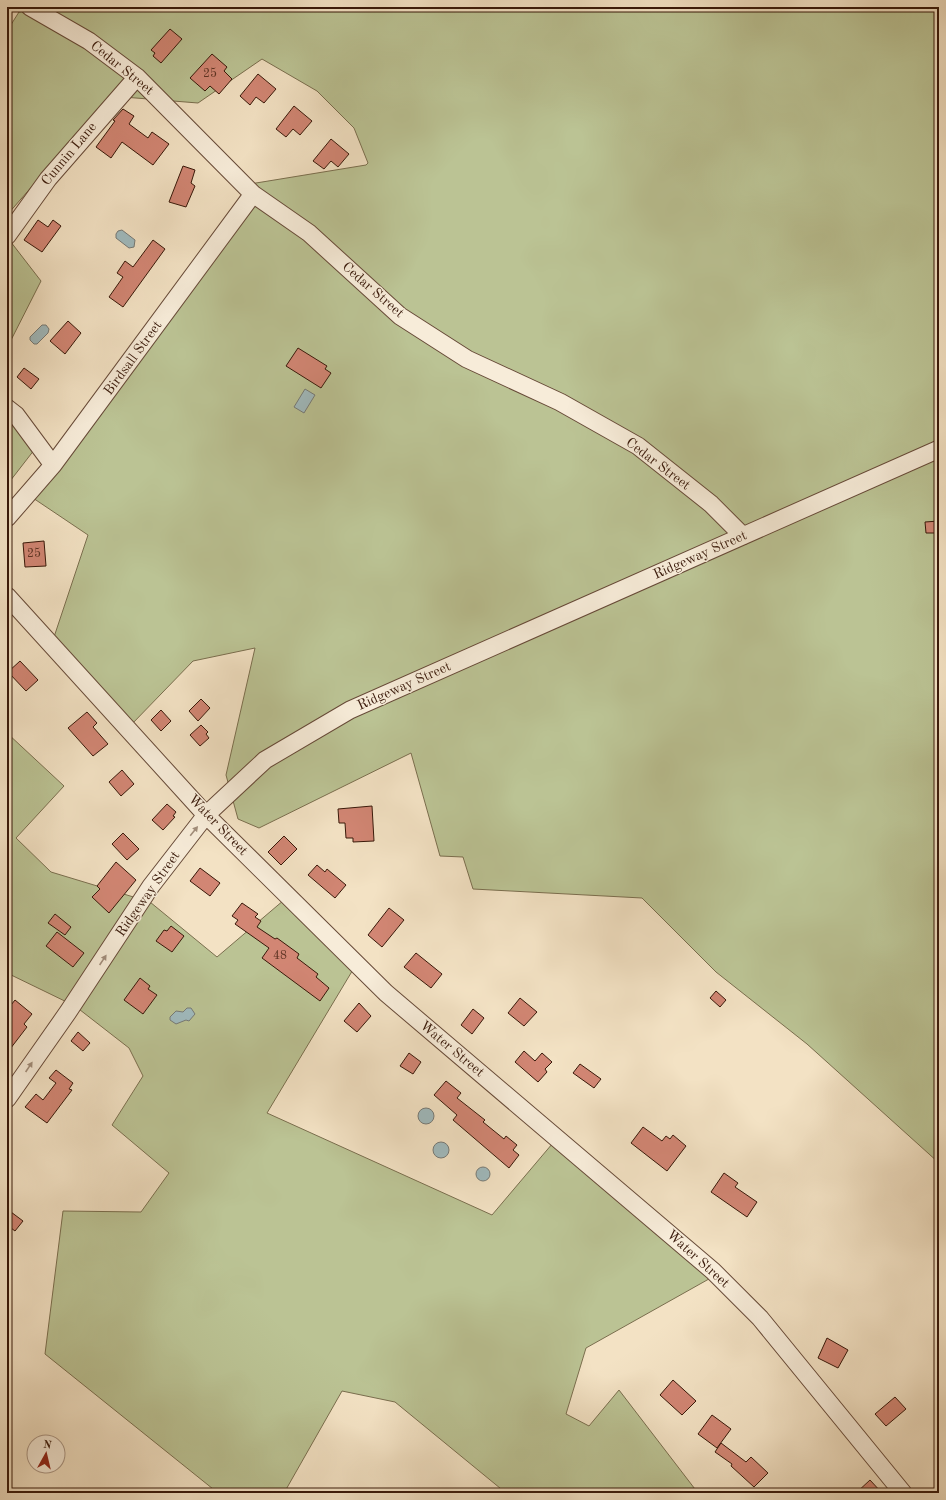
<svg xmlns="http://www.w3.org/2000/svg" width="946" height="1500" viewBox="0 0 946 1500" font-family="'Old Standard TT',serif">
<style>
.green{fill:#bbc394;stroke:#7a6e4e}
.water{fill:#a0bbbf;stroke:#767a76}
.building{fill:#d28674;stroke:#381809}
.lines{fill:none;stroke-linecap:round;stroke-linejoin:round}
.minor-casing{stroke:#674a38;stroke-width:19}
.minor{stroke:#f7ecd9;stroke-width:17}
.oneway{fill:#a18d7b}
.labels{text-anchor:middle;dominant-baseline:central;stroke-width:3;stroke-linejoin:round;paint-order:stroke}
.number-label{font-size:12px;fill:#5e3424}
.street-label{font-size:14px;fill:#381809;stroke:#f7ecd9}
</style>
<rect width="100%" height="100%" fill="#f3e2c4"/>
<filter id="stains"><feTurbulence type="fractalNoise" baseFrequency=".005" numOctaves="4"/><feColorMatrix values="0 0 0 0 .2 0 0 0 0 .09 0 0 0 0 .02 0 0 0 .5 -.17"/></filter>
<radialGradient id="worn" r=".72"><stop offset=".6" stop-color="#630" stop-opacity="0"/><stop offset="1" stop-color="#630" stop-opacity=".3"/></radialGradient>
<path class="green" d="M50 7H939V1163L807 1044 716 972 642 898 473 889 463 857 440 856 411 753 259 828 238 819 226 775 255 648 193 661 131 725 51 646 88 535 27 494 250 184 366 165 368 163 354 128 317 91 262 59 198 103 111 96 7 215V31L19 12Z
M7 237 41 281 7 348Z
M7 407 38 445 7 485Z
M7 733 64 786 16 838 51 872 150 902 217 957 284 900 357 963 267 1113 492 1215 558 1137 716 1275 586 1348 566 1414 589 1426 619 1390 698 1493H506L395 1402 342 1391 284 1493H218L45 1354 63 1211 141 1212 169 1173 112 1125 143 1076 129 1048 75 1006 7 973Z"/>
<path class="water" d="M122 230 135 240 134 247 129 248 116 238V234L118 231Z
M42 325H46L49 329 48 333 37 344H34L30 340V337Z
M305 389 315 395 304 413 294 407Z
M187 1008H191L195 1014 189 1021 186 1020 176 1024 170 1020V1017L176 1011 183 1012Z
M418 1116a8 8 0 1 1 16 0a8 8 0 1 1-16 0Z
M433 1150a8 8 0 1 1 16 0a8 8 0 1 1-16 0Z
M476 1174a7 7 0 1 1 14 0a7 7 0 1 1-14 0Z"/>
<path class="building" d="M170 29 182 39 161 63 153 56 155 53 151 50Z
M212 54 227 67 224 71 232 79 219 94 210 86 205 91 190 78Z
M258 74 276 89 264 103 256 97 250 105 240 96Z
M294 106 312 121 300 135 293 129 286 137 276 129Z
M123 109 134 116 129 124 148 138 152 132 169 144 153 165 122 142 111 158 96 147 115 121 113 120Z
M331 139 349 154 338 167 331 161 324 169 313 161Z
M183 166 195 170 191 183 195 186 186 207 169 202Z
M38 220 48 227 53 220 61 226 42 252 24 240Z
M153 240 165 249 123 307 109 297 123 277 117 273 125 261 133 267Z
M68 321 81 333 65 354 50 341Z
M298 348 327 366 325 369 331 373 321 388 286 366Z
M24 368 39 379 31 389 17 377Z
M939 521V533H926L925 522Z
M44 541 46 566 25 567 23 543Z
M20 661 38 680 26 691 8 672Z
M201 699 210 708 198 721 189 711Z
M161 710 171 721 161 731 151 720Z
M87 712 97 723 93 727 108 744 93 756 68 728Z
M201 725 208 732 206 734 209 738 200 746 190 735Z
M122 770 134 784 121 796 109 782Z
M167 804 176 812 173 816 175 817 163 830 152 820Z
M372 806 374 841 353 842V838H346L345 823H339L338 809Z
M123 833 139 849 127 860 112 844Z
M284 836 297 849 281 865 268 852Z
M116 862 136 880 109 913 92 897 100 889 97 886Z
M317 865 325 872 327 869 346 885 335 898 308 875Z
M200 868 220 883 210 896 190 881Z
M242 903 258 914 255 917 261 921 257 927 275 939 277 938 299 954 297 958 318 974 316 977 329 988 320 1001 262 958 269 948 235 924 238 920 232 916Z
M389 908 404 920 382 947 368 935Z
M55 914 71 927 65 935 48 923Z
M171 926 184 936 172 952 156 941 164 930 167 931Z
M57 932 84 953 73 967 46 946Z
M416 953 442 974 431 988 404 967Z
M140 978 150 986 148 989 157 995 143 1014 124 1000Z
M716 991 726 1000 720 1007 710 998Z
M520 998 537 1012 524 1026 508 1013Z
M15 1000 32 1014 24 1024 27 1027 7 1053V1010Z
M359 1003 371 1016 357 1032 344 1021Z
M473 1009 484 1018 472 1034 461 1025Z
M78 1032 90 1043 83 1051 71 1041Z
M524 1051 535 1061 542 1053 552 1062 545 1069 547 1072 538 1082 515 1062Z
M409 1053 421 1062 413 1074 400 1066Z
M580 1064 601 1079 594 1088 573 1073Z
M56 1070 73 1083 69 1089 72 1090 47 1123 25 1107 36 1094 43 1100 56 1083 49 1078Z
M446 1081 461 1093 457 1098 485 1120 483 1122 504 1139 506 1136 517 1145 513 1150 519 1155 509 1168 453 1120 457 1115 434 1095Z
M643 1127 662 1141 666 1136 670 1139 673 1135 686 1146 667 1171 631 1143Z
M724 1173 738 1183 735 1187 757 1202 747 1217 711 1192Z
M11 1212 23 1221 15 1231 7 1225V1217Z
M827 1338 848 1350 838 1368 818 1358Z
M673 1380 696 1401 682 1415 660 1395Z
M895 1397 906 1409 886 1426 875 1414Z
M712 1415 731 1429 717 1448 698 1434Z
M721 1443 746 1462 751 1457 768 1473 754 1487 731 1466 732 1464 715 1452Z
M870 1480 882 1493H856Z"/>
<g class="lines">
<defs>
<path id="minor" d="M30 7 89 41 137 77 253 194 309 233 400 316 467 359 560 402 638 446 711 504 743 536
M7 236 48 179 137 77
M7 408 16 415 53 465
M7 518 53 465 253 194
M7 596 206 815 386 993 713 1271 760 1318 903 1493
M7 1099 68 1012 151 886 206 815 265 760 350 710 939 449"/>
</defs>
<use href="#minor" class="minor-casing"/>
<use href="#minor" class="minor"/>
</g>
<defs><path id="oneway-solid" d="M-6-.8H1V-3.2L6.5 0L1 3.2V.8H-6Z"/></defs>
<g class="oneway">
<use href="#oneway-solid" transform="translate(194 831) rotate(-51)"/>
<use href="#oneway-solid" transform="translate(103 960) rotate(-56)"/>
<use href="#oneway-solid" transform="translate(29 1067) rotate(-56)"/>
</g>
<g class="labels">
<g class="number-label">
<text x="210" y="74">25</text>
<text x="34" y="554">25</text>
<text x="280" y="956">48</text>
</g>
<g class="street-label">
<text transform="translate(122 68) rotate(39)">Cedar Street</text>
<text transform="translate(69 154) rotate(-50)">Cunnin Lane</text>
<text transform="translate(373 290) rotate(41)">Cedar Street</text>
<text transform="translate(133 358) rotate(-54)">Birdsall Street</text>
<text transform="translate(658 464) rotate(37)">Cedar Street</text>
<text transform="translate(700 555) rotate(-24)">Ridgeway Street</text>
<text transform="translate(404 686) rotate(-24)">Ridgeway Street</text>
<text transform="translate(218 825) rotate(46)">Water Street</text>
<text transform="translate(148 894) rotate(-55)">Ridgeway Street</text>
<text transform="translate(452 1049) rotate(40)">Water Street</text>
<text transform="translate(698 1259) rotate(42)">Water Street</text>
</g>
</g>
<rect width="946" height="1500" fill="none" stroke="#f3e2c4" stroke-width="24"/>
<rect x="8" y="8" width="930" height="1484" fill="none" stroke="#381809" stroke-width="2"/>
<rect x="12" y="12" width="922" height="1476" fill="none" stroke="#381809"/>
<g transform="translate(46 1454) rotate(8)"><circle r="19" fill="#f7ecd9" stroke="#ab9786"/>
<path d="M0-3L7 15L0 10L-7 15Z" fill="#8f2418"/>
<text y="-6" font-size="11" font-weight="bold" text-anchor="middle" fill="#381809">N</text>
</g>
<rect width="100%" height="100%" filter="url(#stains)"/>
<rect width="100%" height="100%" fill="url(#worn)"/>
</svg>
